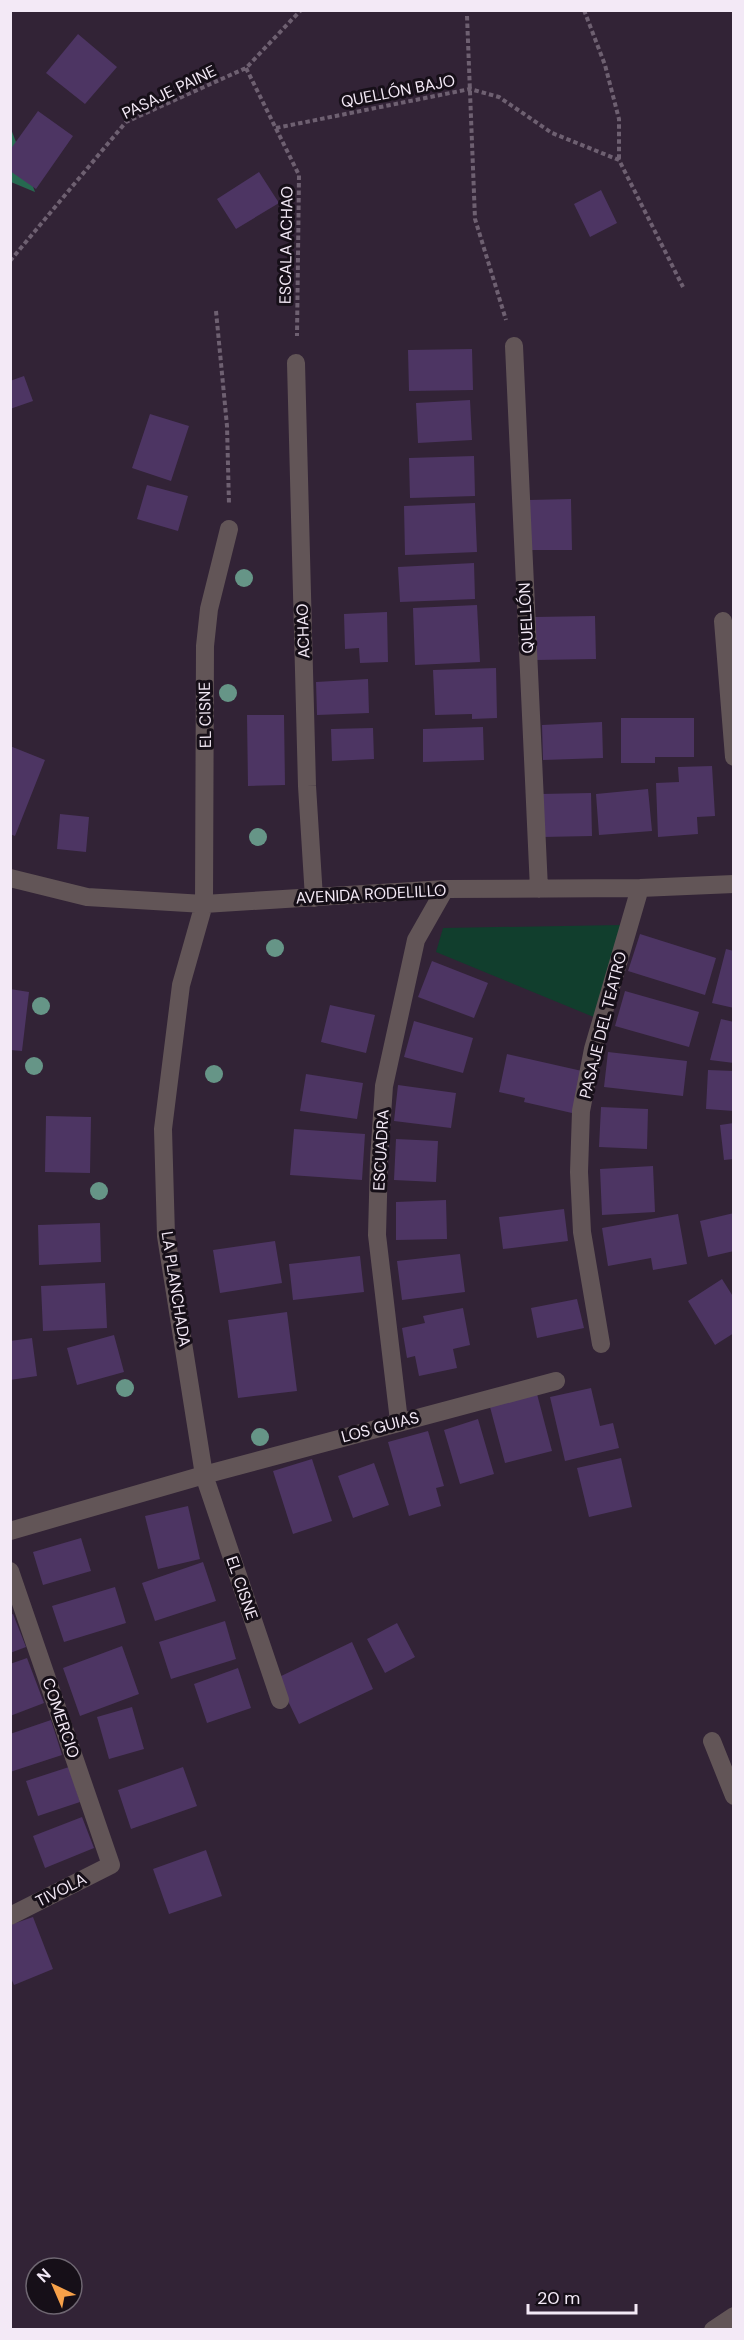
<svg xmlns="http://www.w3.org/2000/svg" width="744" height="2340" viewBox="0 0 744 2340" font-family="'DM Sans',sans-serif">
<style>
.forest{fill:url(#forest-firs)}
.park{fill:#113e2d}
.building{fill:#4d3563}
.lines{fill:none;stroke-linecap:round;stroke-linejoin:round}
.path{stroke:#6e6071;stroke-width:4;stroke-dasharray:4.5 3;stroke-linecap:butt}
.minor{stroke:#625557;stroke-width:18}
.tree{fill:#669587}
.labels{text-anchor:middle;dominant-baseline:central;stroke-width:6;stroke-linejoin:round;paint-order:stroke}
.street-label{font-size:16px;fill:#f3e9f6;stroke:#160f18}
</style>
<defs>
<pattern id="forest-firs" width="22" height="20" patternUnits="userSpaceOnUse" patternTransform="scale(1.5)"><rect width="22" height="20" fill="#266950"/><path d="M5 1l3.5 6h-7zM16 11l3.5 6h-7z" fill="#467e6a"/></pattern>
</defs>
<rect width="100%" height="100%" fill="#322336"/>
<path class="forest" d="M11 129 35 192 11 182Z"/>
<path class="park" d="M621 925 596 1018 436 952 443 928Z"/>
<path class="building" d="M78 34 117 67 85 104 46 73Z
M38 111 73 136 36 189 10 171V150Z
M259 172 279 203 236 229 217 199Z
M601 190 617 223 590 237 574 204Z
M472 349 473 390 409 391 408 350Z
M24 376 33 401 10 409V381Z
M470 400 472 440 418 443 416 403Z
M150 414 189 426 171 481 132 468Z
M474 456 475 496 410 498 409 458Z
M147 485 188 496 178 531 137 519Z
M571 499 572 550H530L529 500Z
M475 503 477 552 405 555 404 506Z
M474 563 475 599 400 602 398 567Z
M477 605 480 662 415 665 413 608Z
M387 612 388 662 360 663 359 648 345 649 344 614Z
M595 616 596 659 536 660 535 617Z
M496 668 497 718 472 719V714L435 715 433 670Z
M368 679 369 713 317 715 316 682Z
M247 715H284L285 785 248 786Z
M621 718H694V757H655V763H621Z
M602 722 603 758 543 760 542 725Z
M483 727 484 760 423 762V729Z
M373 728 374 759 332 761 331 729Z
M10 746 45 760 15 836 10 834Z
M712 766 715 816 697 817 698 834 658 837 656 783 679 782 678 767Z
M648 789 652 831 599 835 596 794Z
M591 793 592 836 542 837 541 794Z
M60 814 89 817 86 852 57 849Z
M640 934 716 958 705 995 628 971Z
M726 949 734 951V1008L712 1003Z
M432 961 488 983 474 1018 418 997Z
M10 989 29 992 22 1051 10 1050Z
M625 991 699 1012 689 1047 615 1026Z
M330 1005 375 1015 366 1053 321 1042Z
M721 1019 734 1022V1063L710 1060Z
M414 1021 473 1038 463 1073 404 1057Z
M608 1052 687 1061 683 1096 604 1087Z
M507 1054 582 1071 572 1113 524 1102 525 1098 499 1092Z
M708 1070 734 1071V1111L706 1109Z
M306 1074 363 1083 357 1119 300 1111Z
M398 1085 456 1093 451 1128 394 1121Z
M601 1107 648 1109 647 1149 599 1147Z
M46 1116 91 1117 90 1173 45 1172Z
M734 1123V1159L724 1160 720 1125Z
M294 1129 365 1134 362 1180 290 1175Z
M396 1139 438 1141 436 1182 394 1180Z
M653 1166 655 1212 602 1215 600 1169Z
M446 1200 447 1239 396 1240V1202Z
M564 1209 568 1241 503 1249 499 1217Z
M734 1213V1251L708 1257 700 1221Z
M678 1214 687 1264 653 1270 651 1258 608 1266 602 1228Z
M100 1223 101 1262 39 1265 38 1225Z
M275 1241 282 1283 220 1293 213 1250Z
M460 1254 465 1292 402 1300 397 1261Z
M360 1256 364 1292 293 1300 289 1264Z
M722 1279 734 1298V1333L715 1345 688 1301Z
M105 1283 107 1328 43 1331 41 1286Z
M577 1299 584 1328 537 1338 531 1308Z
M463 1308 470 1345 453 1349 457 1368 419 1376 415 1356 407 1358 402 1328 425 1323 423 1316Z
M287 1312 297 1391 238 1398 228 1320Z
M114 1335 124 1372 77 1385 67 1348Z
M32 1338 37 1376 10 1380V1341Z
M591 1388 600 1426 613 1423 619 1448 565 1461 550 1397Z
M537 1394 552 1451 505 1463 490 1407Z
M478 1419 494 1474 460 1484 444 1430Z
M428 1431 444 1486 436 1488 441 1506 409 1516 388 1442Z
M621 1458 632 1507 589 1517 577 1468Z
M312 1459 332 1521 293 1534 273 1471Z
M374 1463 389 1505 353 1518 338 1476Z
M188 1506 200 1559 158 1569 145 1516Z
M81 1538 91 1571 43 1585 33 1552Z
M203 1562 216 1601 155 1621 142 1583Z
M115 1587 126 1623 64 1642 52 1606Z
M13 1614 26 1647 10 1653V1615Z
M225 1621 236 1659 171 1679 159 1642Z
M397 1623 415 1657 385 1673 367 1639Z
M352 1642 373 1689 299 1724 277 1678Z
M122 1646 139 1694 80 1716 63 1668Z
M27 1658 44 1703 10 1716V1664Z
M238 1668 251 1708 207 1723 194 1684Z
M132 1707 144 1749 109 1759 97 1717Z
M51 1720 62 1755 10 1772V1734Z
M69 1767 80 1802 38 1816 26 1781Z
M183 1767 197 1806 131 1829 118 1790Z
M82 1817 94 1848 45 1868 33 1836Z
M206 1850 222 1896 169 1914 153 1869Z
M33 1917 53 1969 14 1985 10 1976V1925Z"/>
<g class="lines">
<path class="path" d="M584 10 605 65 619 119V160
M467 16 475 219 506 320
M246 68 299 175 297 336
M276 128 470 89 499 97 552 133 619 160 683 287
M10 261 126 122 246 68 301 10
M216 311 227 426 229 504"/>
<path class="minor" d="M514 346 539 889
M296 363 307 786 314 898
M723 621 734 757
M10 878 87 897 204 904 445 889 640 888 734 884
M601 1344 582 1232 579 1172 581 1111 593 1049 640 888
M399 1421 377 1235 379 1159 384 1086 416 940 445 889
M10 1531 204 1475 166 1236 163 1129 181 985 204 904 205 646 209 609 229 529
M10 1571 111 1865 10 1916
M280 1700 204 1475 556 1381
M712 1741 734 1796
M713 2330 734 2316"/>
</g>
<g class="tree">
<circle cx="244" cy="578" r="9"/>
<circle cx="228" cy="693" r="9"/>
<circle cx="258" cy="837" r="9"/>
<circle cx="275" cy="948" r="9"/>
<circle cx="41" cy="1006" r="9"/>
<circle cx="34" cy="1066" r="9"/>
<circle cx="214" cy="1074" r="9"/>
<circle cx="99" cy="1191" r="9"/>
<circle cx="125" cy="1388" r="9"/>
<circle cx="260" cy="1437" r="9"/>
</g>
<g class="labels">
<g class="street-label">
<text transform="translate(398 91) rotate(-11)">QUELLÓN BAJO</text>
<text transform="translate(169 92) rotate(-26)">PASAJE PAINE</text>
<text transform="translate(286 245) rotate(-89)">ESCALA ACHAO</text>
<text transform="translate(526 618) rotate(-93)">QUELLÓN</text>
<text transform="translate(303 631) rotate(-92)">ACHAO</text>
<text transform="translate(205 715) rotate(-91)">EL CISNE</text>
<text transform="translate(371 894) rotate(-3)">AVENIDA RODELILLO</text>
<text transform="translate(603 1025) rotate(-76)">PASAJE DEL TEATRO</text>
<text transform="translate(381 1150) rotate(-87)">ESCUADRA</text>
<text transform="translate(176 1289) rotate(81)">LA PLANCHADA</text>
<text transform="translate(380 1427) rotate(-15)">LOS GUIAS</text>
<text transform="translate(242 1588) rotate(71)">EL CISNE</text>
<text transform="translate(61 1718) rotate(71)">COMERCIO</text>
<text transform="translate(61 1890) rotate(-27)">TIVOLA</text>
</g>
</g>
<rect width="744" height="2340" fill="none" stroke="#f3e9f6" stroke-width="24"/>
<g transform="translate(54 2286) rotate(316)"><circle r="28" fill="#160f18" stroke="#6e6671" stroke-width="1.5"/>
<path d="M0-4.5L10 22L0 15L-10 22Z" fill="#f7a149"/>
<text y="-9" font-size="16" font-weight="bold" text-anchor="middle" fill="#f3e9f6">N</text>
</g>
<path d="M528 2304v9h108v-9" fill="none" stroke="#f3e9f6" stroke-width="3"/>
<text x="537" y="2304" font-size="18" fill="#f3e9f6" stroke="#160f18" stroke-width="4.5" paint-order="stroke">20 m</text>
</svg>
